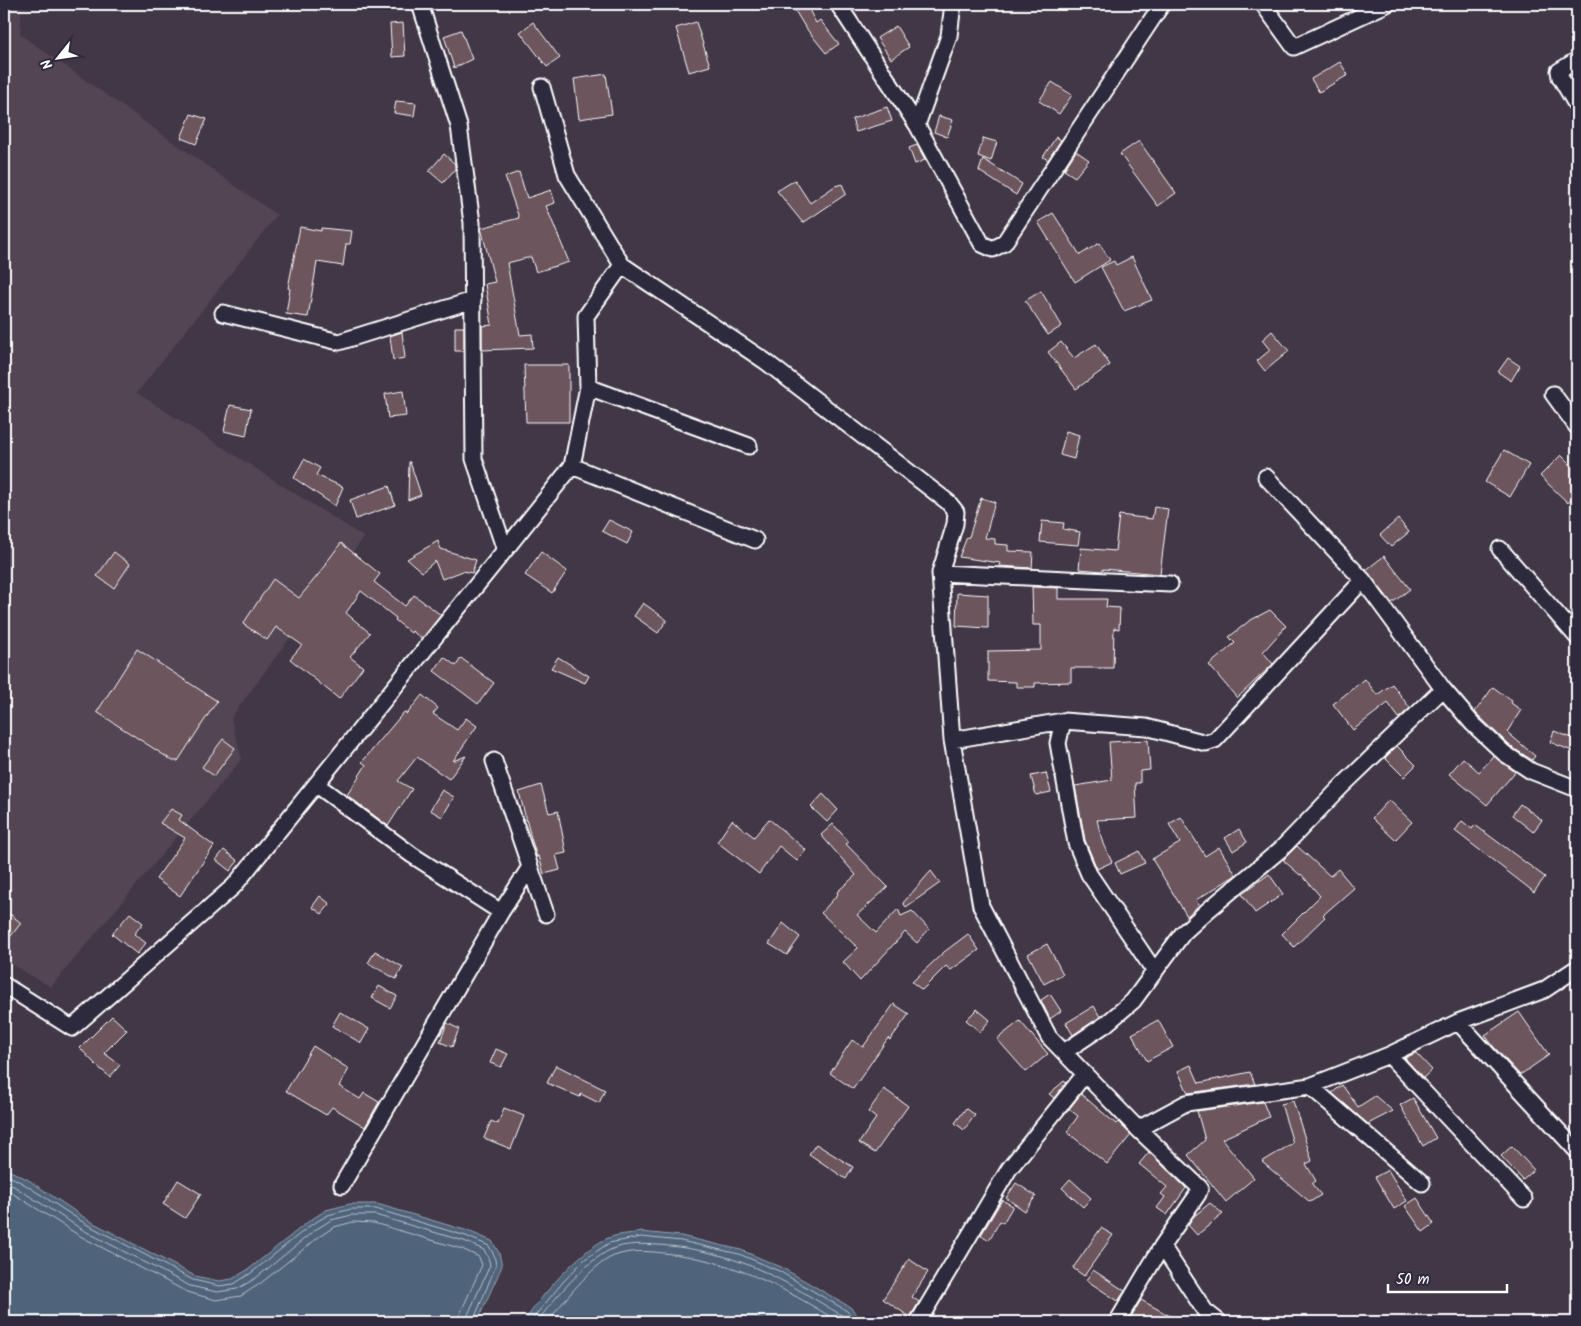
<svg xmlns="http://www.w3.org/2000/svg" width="1581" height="1326" viewBox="0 0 1581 1326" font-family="Kalam,sans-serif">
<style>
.built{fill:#524452}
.water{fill:#4f637a;stroke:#95a1af}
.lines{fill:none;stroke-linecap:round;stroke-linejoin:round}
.shore{stroke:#b9c1ca;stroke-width:1}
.building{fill:#6c545d;stroke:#fff}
.street-casing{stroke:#fff;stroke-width:19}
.street{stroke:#2f2a3d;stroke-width:15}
</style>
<rect width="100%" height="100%" fill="#413747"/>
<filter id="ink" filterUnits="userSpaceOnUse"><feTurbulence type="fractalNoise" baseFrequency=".02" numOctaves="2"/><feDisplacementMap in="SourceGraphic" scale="10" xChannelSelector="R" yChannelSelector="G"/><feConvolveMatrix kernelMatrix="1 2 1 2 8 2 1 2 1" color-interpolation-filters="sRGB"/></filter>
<g filter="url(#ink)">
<path class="built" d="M4 4H22L20 34 277 215 137 393 364 537 231 718 242 759 51 987 4 960Z"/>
<path class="water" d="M4 1168 27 1179 88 1220 195 1276 219 1281 232 1279 249 1269 309 1221 326 1210 350 1204H377L468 1231 492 1241 499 1253 502 1266 477 1322H4Z
M641 1232 681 1236 741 1250 781 1267 850 1307 864 1322H524C540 1297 579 1251 606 1239 616 1234 630 1234 641 1232Z"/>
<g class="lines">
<path class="shore" d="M4 1173 24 1184 86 1224 193 1280 219 1286 234 1284 251 1273 311 1225 328 1215 351 1209H376L466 1236 489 1246 494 1255 496 1265 473 1322
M4 1180 83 1230 190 1286 217 1292 237 1289 256 1278 315 1230 331 1220 352 1215H375L464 1241 484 1250 488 1257 490 1265 467 1317V1322
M4 1188 80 1236 187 1292 216 1300 241 1296 261 1283 320 1236 334 1227 353 1222 374 1223 462 1249 479 1257 482 1265 460 1314 459 1322
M530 1322 563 1282 585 1259 609 1243 641 1237 681 1241 739 1254 779 1271 847 1311 857 1322
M537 1322C553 1300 586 1261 610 1250 623 1243 645 1244 659 1245 685 1247 713 1252 738 1261 775 1274 809 1296 843 1316L849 1322
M547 1322C563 1303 591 1265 614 1256 630 1250 647 1251 663 1253 731 1259 783 1287 839 1322"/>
</g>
<path class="building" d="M791 4H806L816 23 820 20 839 44 826 53 805 27Z
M533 22 560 58 547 67 520 32Z
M696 22 710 66 689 72 676 28Z
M403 23 405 56 392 57 390 24Z
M896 26 909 47 891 59 877 38Z
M461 30 472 59 454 68 444 36Z
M1340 62 1348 75 1319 92 1311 79Z
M606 74 612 114 579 119 574 79Z
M1052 82 1072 95 1059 114 1039 101Z
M396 101 416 103 414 116 394 113Z
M887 107 892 121 856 132 852 119Z
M191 114 207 119 196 144 181 138Z
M939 116 953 120 947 137 934 132Z
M1056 137 1061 140 1048 160 1043 157Z
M983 138 997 142 991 161 978 156Z
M1139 141 1176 193 1158 206 1120 154Z
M917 145 925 160 915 164 909 148Z
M1076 151 1089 160 1075 177 1064 170Z
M444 154 455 164V169L443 183 429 171Z
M983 159 1022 184 1016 195 979 171Z
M519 172 527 198 551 190 555 203 546 206 569 262 536 272 531 257 507 263 520 335 532 334 533 348 482 350V326L492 325 485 284 495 282 481 228 519 218 505 177Z
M795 180 810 203 835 186 842 184 846 194 803 223 777 191Z
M1053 213 1080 255 1099 243 1110 260 1075 282 1038 222Z
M300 227 321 231V228L352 231 350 244H346L343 266 317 262 308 317 286 314 290 289 288 288Z
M1132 257 1152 300 1124 311 1101 267 1114 261 1116 265Z
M1041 291 1062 326 1048 335 1025 301Z
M455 327H464V351H455Z
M1272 331 1289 351 1265 371 1257 361 1270 350 1262 340Z
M402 332 405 358 393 360 390 336Z
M1061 342 1074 358 1096 344 1110 365 1076 389 1048 352Z
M1508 358 1520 366 1511 381 1498 372Z
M524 365H569V422H526Z
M403 391 406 416 388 418 385 394Z
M230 405 251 409 246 436 224 431Z
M1066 431 1079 435 1074 459 1060 455Z
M1504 450 1529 465 1510 497 1485 482Z
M1561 455 1577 471V494L1568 503 1540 476Z
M304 459 320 468 316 475 343 487 335 506 294 478Z
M409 462H410L421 495 408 500Z
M389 486 395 505 356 519 350 500Z
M981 498 995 502 985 538 995 539V544L1008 545V551L1033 552 1032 568 999 566 1000 563 959 557 967 537H969Z
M1154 507 1168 509 1160 574 1103 569V571L1079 569 1081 548 1115 551 1119 515 1152 519Z
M1398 519 1409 532 1391 547 1380 535Z
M609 520 633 532 627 544 602 531Z
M1042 521 1064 523 1063 529 1080 532 1078 545 1040 542Z
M438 541 441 549 476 560 472 573 463 571 442 579 435 561 422 572 407 559Z
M341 543 380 574 374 582 405 606 414 595 441 615 422 639 412 631 411 633 395 620 396 618 361 591 346 613 370 633 350 657 363 667 339 699 290 659 302 645 276 627 267 640 243 624 273 579 299 598 327 564 326 563Z
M114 552 130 564 114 588 97 576Z
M541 552 567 571 552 593 525 575Z
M1384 556 1410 589 1392 603 1366 570Z
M1032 587 1058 588V599H1107L1106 607 1120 608 1119 629 1114 628 1113 668H1071V682L1035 683V687H1016V682L988 681V651L1041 650V625H1033Z
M957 593 988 595V628L956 626Z
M643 603 667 620 658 633 634 616Z
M1270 610 1286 626 1263 652 1273 664 1237 698 1209 665 1235 643 1229 637 1249 621Z
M137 649 217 701 178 761H173L97 712Z
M444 657 456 666 461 658 494 683 478 704 434 671Z
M558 657 589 676 585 683 551 668Z
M1365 679 1377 695 1392 684 1410 708 1399 718 1388 703 1353 730 1333 704Z
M1493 687 1512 701 1511 703 1521 710 1507 732 1535 756 1532 760 1510 746 1475 712Z
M422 695 438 708 433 714 457 730 466 718 477 726 453 761 466 756 449 779 417 757 398 781 412 789 388 826 347 795 366 765 362 762 404 712 407 714Z
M1554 731 1577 740V753L1550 742Z
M223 739 235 748 214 776 202 767Z
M1148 740 1150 770 1140 771V783H1135L1137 818 1097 820 1103 844 1112 862 1097 869 1085 840 1075 786 1112 780 1109 742Z
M1397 746 1416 765 1404 777 1385 758Z
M1494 756 1515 772 1487 805 1449 774 1463 758 1479 772Z
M1046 773 1051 792 1036 795 1031 776Z
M541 785 549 813 558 811 566 853 556 855 560 870 544 874 539 856 537 857 531 838 519 792Z
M442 790 454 797 442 817 430 810Z
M823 794 838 810 827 822 811 807Z
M1389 800 1412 822 1395 840 1372 818Z
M1520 804 1542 820 1533 832 1512 815Z
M171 809 182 815 179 820 214 846 180 896 156 879 185 838 160 823Z
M1181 817 1205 856 1219 847 1236 875 1196 900 1199 905 1187 916 1152 859 1180 843 1169 824Z
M769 819 806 850 797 861 779 846 759 874 717 842 732 820 754 837Z
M1462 821 1472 829 1475 825 1545 877 1534 892 1455 831Z
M833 824 849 842 846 844 888 887 857 915 876 933 898 909 901 916 912 911 929 929 917 943 905 932 860 981 843 962 858 948 821 913 838 894 837 892 856 875 821 835Z
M1239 829 1247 842 1233 851 1225 838Z
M1297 846 1330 876 1338 869 1354 888 1323 915 1325 917 1294 947 1282 934 1320 896 1301 874 1300 875 1284 861V859Z
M224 850 238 861 230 871 216 860Z
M1139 851 1145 863 1120 874 1115 863Z
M931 871 940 883 906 907 903 903Z
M1269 874 1283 894 1255 913 1242 894Z
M320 896 330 904 322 914 312 907Z
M130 913 143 923 134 934 146 943 137 954 112 934Z
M10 914 21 923 4 945V921Z
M783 923 800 937 787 955 769 944Z
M968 934 979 950 951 970 946 966 922 990 912 982 944 952Z
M1047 944 1063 974 1044 984 1028 954Z
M375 951 403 967 396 979 368 963Z
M379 986 397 996 390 1008 372 998Z
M1050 994 1061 1011 1050 1019 1041 1000Z
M894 1004 909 1014 890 1040 888 1038 853 1089 830 1073 852 1040 863 1047Z
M1094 1006 1100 1017 1073 1035 1066 1023Z
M977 1009 990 1020 980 1032 966 1020Z
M340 1012 369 1029 361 1043 332 1026Z
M1519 1012 1549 1055 1520 1075 1493 1046 1485 1035Z
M112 1016 127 1030 104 1053 120 1065 110 1077 97 1066 80 1048Z
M1158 1020 1173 1047 1147 1061 1132 1034Z
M1020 1021 1048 1054 1026 1072 997 1039Z
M447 1023 459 1029 452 1047 440 1042Z
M313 1046 349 1069 339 1086 360 1099 364 1093 379 1102 365 1127 332 1107 326 1115 286 1091Z
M496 1049 508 1054 501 1067 490 1063Z
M1416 1053 1432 1070 1423 1078 1405 1058Z
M556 1065 605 1090 599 1103 581 1094 580 1097 547 1083Z
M1191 1065 1199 1083 1250 1072 1255 1084 1188 1093 1178 1071Z
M1064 1081 1066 1083 1054 1098 1049 1094Z
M1342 1085 1358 1107 1375 1096 1393 1111 1368 1124 1332 1093Z
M884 1089 908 1106 875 1153 859 1143 876 1118 868 1112Z
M1081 1094 1116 1124 1118 1122 1131 1135 1107 1164 1067 1132 1078 1116 1069 1109Z
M1413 1098 1436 1138 1423 1146 1400 1105Z
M1293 1101 1312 1161 1306 1164 1316 1181 1312 1184 1321 1195 1310 1202 1262 1162 1293 1143 1281 1104Z
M1263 1102 1269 1117 1222 1139 1254 1178 1226 1202 1188 1155 1205 1140 1197 1111Z
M504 1108 524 1116 511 1149 484 1138 491 1121 498 1124Z
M966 1108 975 1115 964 1130 955 1123Z
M816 1144 853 1167 846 1179 809 1154Z
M1512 1146 1534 1170 1523 1180 1501 1156Z
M1149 1152 1186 1188 1167 1215 1157 1208 1165 1197 1161 1194 1167 1187 1139 1164Z
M1388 1170 1407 1201 1394 1209 1375 1177Z
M1070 1179 1091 1198 1083 1207 1062 1188Z
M178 1180 201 1194 185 1218 163 1204Z
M1016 1183 1036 1196 1025 1211 1006 1198Z
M1417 1198 1434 1224 1423 1232 1405 1206Z
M1002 1200 1013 1206 1003 1223 1000 1221 989 1240 981 1235Z
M1210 1203 1223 1214 1197 1235 1188 1225 1193 1217Z
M1101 1228 1113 1235 1084 1276 1073 1268Z
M909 1259 928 1272 912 1297 919 1302 910 1317 883 1299Z
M1093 1270 1125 1291 1118 1301 1086 1280Z
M1141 1300 1181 1322H1128Z"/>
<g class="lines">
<defs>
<path id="street" d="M838 4 917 125 982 244 993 249 1004 243 1162 4
M1263 4 1294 47 1387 4
M1577 60 1559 71 1560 77 1577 106
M542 87 567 175 622 265 765 361 948 502 956 512 955 524 940 573 952 740 981 906 1049 1037 1138 1129 1200 1188 1198 1194 1162 1246 1117 1322
M917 125 949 36 953 4
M223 313 339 342 473 300
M588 387 749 446
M1553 394 1577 427
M572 466 755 540
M1266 477 1363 580 1443 689 1472 723 1504 753 1531 771 1577 789
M1500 549 1577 637
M505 550 572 466 588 387 586 316 622 265
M940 573 1170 584
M1063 721 1058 743 1076 843 1089 874 1155 972
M952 740 1063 721 1146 727 1206 743 1215 740 1363 580
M494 761 546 914
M317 785 412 855 501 912
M4 985 72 1028 234 886 505 550 474 459 472 223 459 126 420 4
M1458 1022 1577 1151
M1064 1052 1106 1024 1133 1001 1183 933 1207 911 1281 849 1342 786 1443 689
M1389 1055 1524 1199
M1310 1086 1422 1183
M1138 1129 1186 1103 1310 1086 1389 1055 1458 1022 1544 990 1577 968
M342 1185 501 912 530 867
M1162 1246 1205 1311 1219 1322
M918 1322 1009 1169 1085 1074"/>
</defs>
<use href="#street" class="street-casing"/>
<use href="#street" class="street"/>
</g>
</g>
<rect width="1581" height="1326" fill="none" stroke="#2f2a3d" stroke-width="20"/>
<rect x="10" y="10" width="1561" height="1306" fill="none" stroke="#fff" stroke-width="2" filter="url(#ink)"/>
<g transform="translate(58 58) rotate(240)" stroke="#2f2a3d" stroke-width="4" paint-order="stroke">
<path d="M0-4L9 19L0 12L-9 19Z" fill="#ffffff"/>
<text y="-8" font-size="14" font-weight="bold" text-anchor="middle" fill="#ffffff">N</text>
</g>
<path d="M1388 1284v8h119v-8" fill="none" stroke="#ffffff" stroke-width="2.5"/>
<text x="1396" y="1284" font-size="15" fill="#ffffff" stroke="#2f2a3d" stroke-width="4" paint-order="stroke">50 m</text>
</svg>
